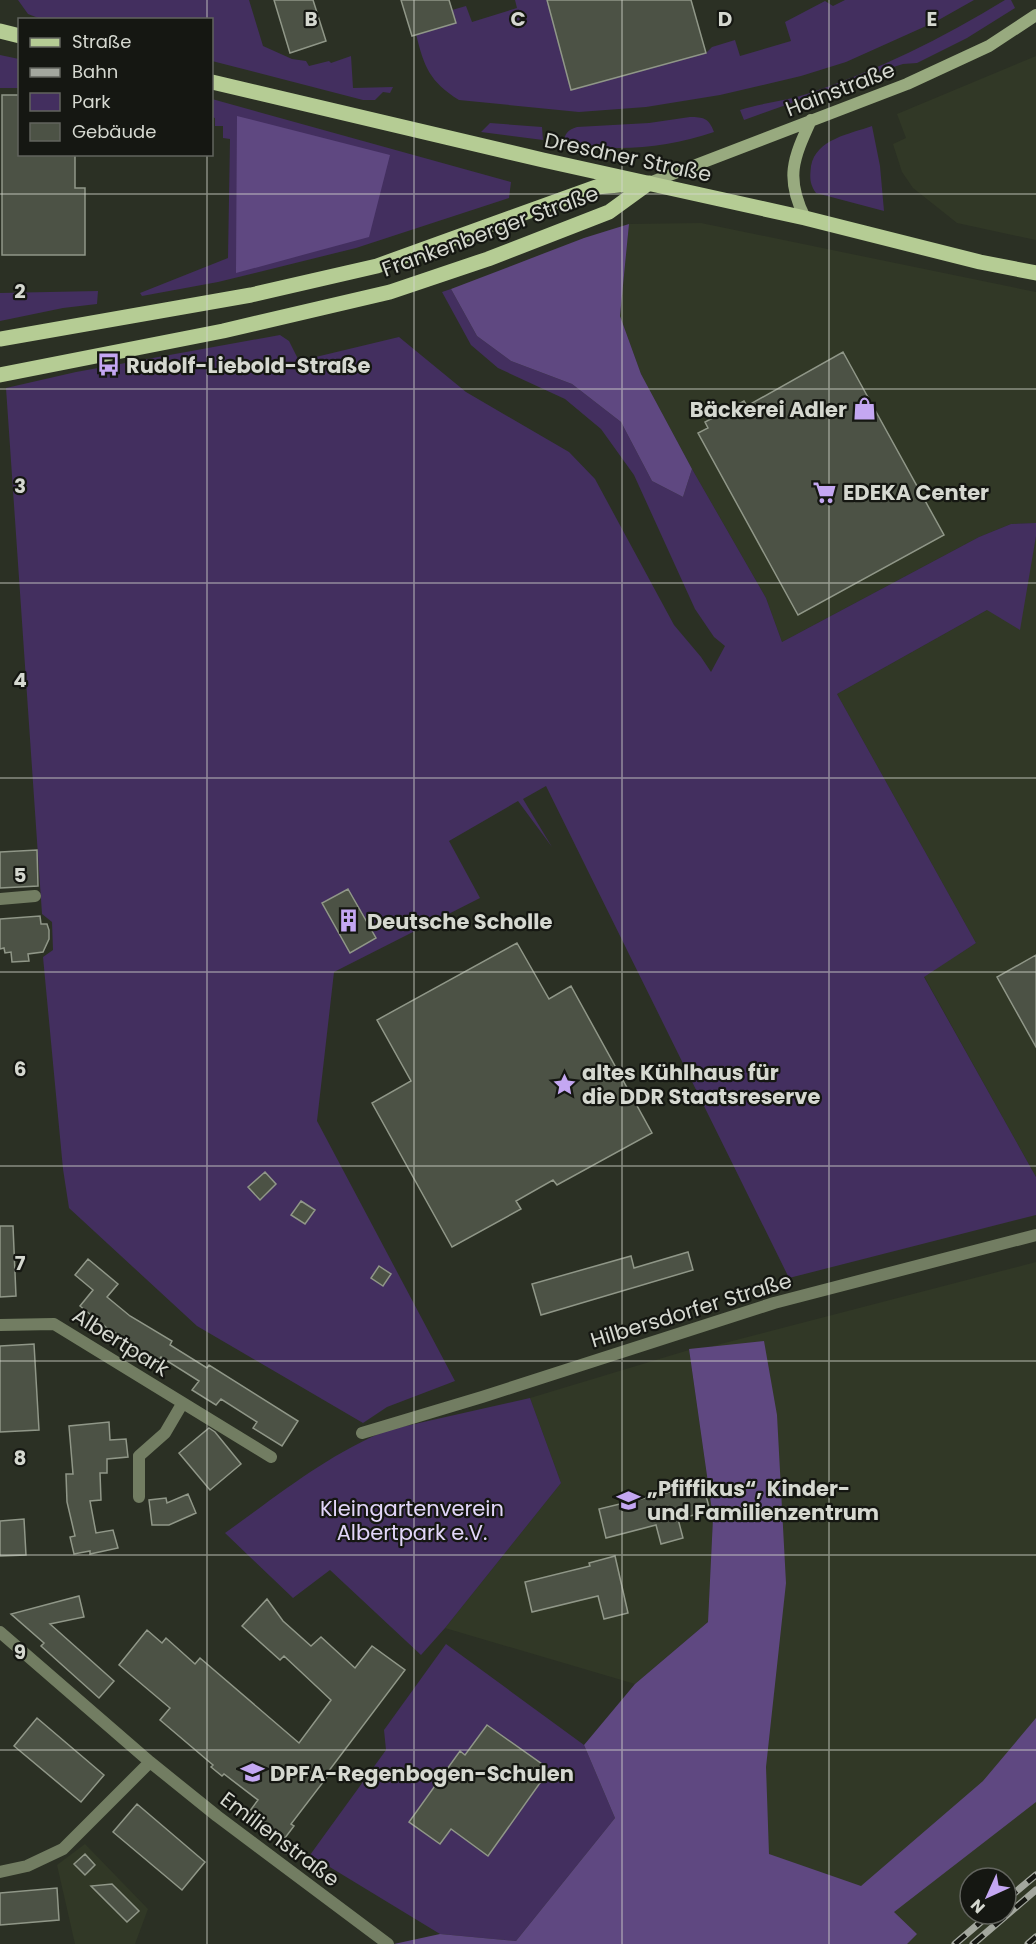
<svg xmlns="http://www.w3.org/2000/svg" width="1036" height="1944" viewBox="0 0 1036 1944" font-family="Poppins,sans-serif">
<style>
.built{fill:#313826;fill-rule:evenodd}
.green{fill:#432f5f}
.forest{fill:#5f4881}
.building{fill:#4c5245;stroke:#909788;stroke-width:1.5}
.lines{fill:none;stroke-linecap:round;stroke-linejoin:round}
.minor{stroke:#727d62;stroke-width:12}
.secondary{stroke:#98aa7f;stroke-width:12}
.primary{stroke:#b5cc94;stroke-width:15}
.rail-casing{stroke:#a3a79e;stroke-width:7}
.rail{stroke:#151712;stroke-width:4.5;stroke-dasharray:14;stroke-linecap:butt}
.grid{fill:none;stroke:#d5d8d0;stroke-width:1.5;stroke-opacity:0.55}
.labels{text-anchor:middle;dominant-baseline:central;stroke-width:4.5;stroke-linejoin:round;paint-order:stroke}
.street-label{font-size:21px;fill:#d5d8d0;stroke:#151712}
.poi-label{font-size:21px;font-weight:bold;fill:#d5d8d0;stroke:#151712;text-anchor:start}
.park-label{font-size:21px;fill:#e2d6f9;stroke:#151712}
.grid-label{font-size:20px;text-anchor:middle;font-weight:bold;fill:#d5d8d0;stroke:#151712;stroke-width:4.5;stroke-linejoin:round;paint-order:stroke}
</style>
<rect width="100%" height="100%" fill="#2b3024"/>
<path class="built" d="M1036 56V240L957 223 913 188 902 172 893 144 906 138 897 114Z
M701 223 1036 292V523L1011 524 979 537 782 642 766 598 692 469 641 374 620 316 629 224Z
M1036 536V1177L924 976 976 943 837 694 987 610 1030 565Z
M1036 1262V1944H634L725 1757 713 1346ZM970 1878H1006V1914H970Z
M689 1350 713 1518 708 1622 635 1684 445 1628 561 1483 530 1398Z
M85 1844 148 1909 135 1944H75L57 1865Z"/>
<path class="green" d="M18 0H249L263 46 292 59 306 61 309 66 329 61 331 63 351 56 353 88 393 87 390 93 383 92 375 100H363L212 61V20L41 19 28 14Z
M515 0H547L572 90 706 53 712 47 735 40 740 56 791 41 785 22 825 1 833 6 845 0H974L935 22 846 62 801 76 720 95 646 107 579 112 459 100C430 82 424 67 416 34L455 23 452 10 466 6 472 22 517 8Z
M1005 0H1011L1015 8 967 38 917 63 903 64 884 70 744 120 740 110C762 103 785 101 807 94 876 71 943 38 1005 0Z
M0 55 19 59V88H0Z
M212 99 511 182 509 198 356 248 218 282 142 296 140 293 228 258 230 139 223 138V126H215V118L212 117Z
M690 117C703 117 709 118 714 132 664 149 615 152 563 143 565 134 567 130 577 127L649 123Z
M490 123 542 127 543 140 481 132Z
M872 126 880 166 884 211 816 193C809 183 810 177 811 166 816 139 850 134 872 126Z
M451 289 477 336 511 361 572 384 621 422 652 481 683 497 692 469 766 598 782 642 979 537 1011 524 1036 523V536L1020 630 987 610 837 694 976 943 924 977 1036 1177V1215L789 1278 546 786 523 799 552 847 518 801 449 841 480 898 334 972 317 1121 455 1381 387 1407 363 1423 197 1326 69 1208 63 1169 43 957 53 950 52 922 42 914 6 388 76 372 280 335 289 341 299 361 399 337 466 392 569 452 595 479 674 625 701 657 711 672 725 646 714 637 695 609 634 475 601 429 565 399 498 368 471 345 442 292Z
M98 291 97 304 63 308 0 321V293Z
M530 1398 561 1483 445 1628 421 1655 330 1570 293 1598 225 1533C277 1496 328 1454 388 1430Z
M446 1644 584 1745 615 1818 516 1941 440 1934 310 1855 386 1750 384 1730Z"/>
<path class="forest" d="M237 116 390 155 369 237 236 273Z
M629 224 620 316 641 374 692 469 683 497 652 481 621 422 572 384 511 361 477 336 451 289 584 238Z
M764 1341 777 1415 786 1583 766 1767 769 1854 861 1886 983 1781 1036 1718V1802L894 1912 917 1934 907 1944H394L440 1934 516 1941 615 1818 584 1745 635 1684 708 1622 713 1518 689 1349Z"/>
<path class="building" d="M274 0H313L326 41 290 53Z
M401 0H449L456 23 412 36Z
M547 0H691L706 53 571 90Z
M2 95H20V154H75V188H85V255H2Z
M843 352 944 535 798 615 698 433 708 428 705 422 744 401 747 406Z
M37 850 38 886 0 888V852Z
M348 889 376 938 350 953 322 903Z
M40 916 41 924H47L49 930V939L43 952 28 954 29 961 12 962 11 952 5 953 4 948 0 949V919Z
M517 943 549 999 571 986 652 1133 557 1185 553 1180 516 1201 521 1209 452 1247 372 1103 411 1081 377 1020Z
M1036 955V1047L997 977Z
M265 1172 276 1184 260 1200 248 1187Z
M301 1201 315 1210 305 1224 291 1215Z
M0 1226H13L16 1296 0 1297Z
M688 1252 693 1270 541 1315 532 1284 631 1256 634 1268Z
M88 1259 118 1284 107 1297 130 1316 172 1341 170 1345 207 1368 209 1365 298 1421 282 1446 253 1428 257 1422 221 1399 216 1405 192 1390 199 1381 161 1357 156 1364 127 1347 130 1342 107 1328 80 1306 93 1290 75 1275Z
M379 1266 391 1274 383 1286 371 1278Z
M34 1344 39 1430 0 1432V1346Z
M109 1422 110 1440 126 1439 128 1457 107 1459V1473H100L101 1500 90 1501 96 1533 113 1530 118 1548 90 1554V1551L74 1554 70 1537 75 1536 67 1502 66 1474H73L69 1426Z
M209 1428 215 1432 241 1464 210 1490 179 1453Z
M703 1484 710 1511 678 1519 683 1538 661 1544 656 1525 606 1538 599 1509Z
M188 1494 196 1513 169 1525H152L149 1500 166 1498 167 1503Z
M24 1519 26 1555 0 1556V1521Z
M615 1556 628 1613 604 1619 598 1596 532 1612 525 1582 590 1566 589 1563Z
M79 1596 84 1617 50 1624 114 1681 99 1698 41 1646 44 1643 11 1614Z
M267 1599 283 1621 311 1646 321 1637 355 1668 372 1646 405 1670 328 1772 330 1773 291 1824 294 1826 285 1838 280 1834 279 1836 249 1812 258 1800 224 1774 222 1776 211 1767 213 1765 160 1720 170 1708 119 1665 147 1630 162 1643 166 1638 195 1664 200 1658 299 1743 331 1700 284 1656 280 1660 242 1626Z
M37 1718 104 1775 81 1802 14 1746Z
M487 1725 542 1764 532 1777 540 1783 488 1856 451 1829 440 1844 409 1822 460 1751 465 1755Z
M137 1804 205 1862 182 1890 113 1832Z
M85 1854 95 1865 85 1875 74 1864Z
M112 1884 139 1911 127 1922 91 1886Z
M57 1888 59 1920 0 1925V1893Z"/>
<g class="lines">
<path class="minor" d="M0 899 35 896
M0 1325 54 1324 271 1457
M362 1433 482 1397 774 1303 1036 1235
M139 1497V1456L165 1433 182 1404
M0 1632 150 1762 217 1816 388 1944
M0 1872 27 1866 63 1849 150 1762"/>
<path class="secondary" d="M649 183 907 84 989 46 1036 15
M805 218C785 178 793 159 811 120"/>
<path class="primary" d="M0 31 20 36
M212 82 543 160 805 218 980 262 1036 273
M0 339 251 295 377 266 596 187 631 184
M0 375 223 331 390 292 488 259 609 212 649 183"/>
<defs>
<path id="rail" d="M1006 1900 1036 1875
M955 1944 990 1914
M973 1944 1036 1890
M1028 1944 1036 1937"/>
</defs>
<use href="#rail" class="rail-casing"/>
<use href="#rail" class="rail"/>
</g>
<path class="grid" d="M207 0V20M414 0V1944M622 0V1944M829 0V1944M207 154V1944M0 194H1036M0 389H1036M0 583H1036M0 778H1036M0 972H1036M0 1166H1036M0 1361H1036M0 1555H1036M0 1750H1036"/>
<defs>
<symbol id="bus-bare" viewBox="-9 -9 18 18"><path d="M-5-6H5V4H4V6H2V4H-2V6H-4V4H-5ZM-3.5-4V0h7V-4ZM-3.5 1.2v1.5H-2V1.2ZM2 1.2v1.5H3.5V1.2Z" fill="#c4a7f2" stroke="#151712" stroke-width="2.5" paint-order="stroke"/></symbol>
<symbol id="shop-bare" viewBox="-9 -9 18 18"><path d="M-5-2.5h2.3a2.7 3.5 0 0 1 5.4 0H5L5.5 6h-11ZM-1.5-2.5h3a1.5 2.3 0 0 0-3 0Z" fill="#c4a7f2" stroke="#151712" stroke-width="2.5" paint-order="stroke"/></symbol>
<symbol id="supermarket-bare" viewBox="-9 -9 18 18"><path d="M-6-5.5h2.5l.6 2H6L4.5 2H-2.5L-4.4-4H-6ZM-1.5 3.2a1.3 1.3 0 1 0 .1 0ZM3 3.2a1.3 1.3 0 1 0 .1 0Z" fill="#c4a7f2" stroke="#151712" stroke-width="2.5" paint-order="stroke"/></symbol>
<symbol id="building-bare" viewBox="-9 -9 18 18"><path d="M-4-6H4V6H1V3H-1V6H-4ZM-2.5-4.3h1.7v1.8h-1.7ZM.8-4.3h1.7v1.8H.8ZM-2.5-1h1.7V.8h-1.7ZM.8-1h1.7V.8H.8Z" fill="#c4a7f2" stroke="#151712" stroke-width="2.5" paint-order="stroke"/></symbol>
<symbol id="sight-bare" viewBox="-9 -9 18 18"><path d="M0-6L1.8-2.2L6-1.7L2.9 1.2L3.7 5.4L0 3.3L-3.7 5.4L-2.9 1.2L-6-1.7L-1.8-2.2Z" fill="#c4a7f2" stroke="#151712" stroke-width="2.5" paint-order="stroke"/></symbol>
<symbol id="school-bare" viewBox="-9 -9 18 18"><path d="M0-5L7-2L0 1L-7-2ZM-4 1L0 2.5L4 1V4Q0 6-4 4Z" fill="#c4a7f2" stroke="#151712" stroke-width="2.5" paint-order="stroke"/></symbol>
</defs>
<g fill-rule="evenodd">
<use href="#bus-bare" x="92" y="348" width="33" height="33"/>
<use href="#shop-bare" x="848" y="392" width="33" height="33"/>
<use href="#supermarket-bare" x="808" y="476" width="33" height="33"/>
<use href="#building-bare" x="332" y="904" width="33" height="33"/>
<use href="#sight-bare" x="548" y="1068" width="33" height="33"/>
<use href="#school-bare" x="612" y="1484" width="33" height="33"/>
<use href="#school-bare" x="236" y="1756" width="33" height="33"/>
</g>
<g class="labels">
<g class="street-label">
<text transform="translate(840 89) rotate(-21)">Hainstraße</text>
<text transform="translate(628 157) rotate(12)">Dresdner Straße</text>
<text transform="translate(490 231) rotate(-20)">Frankenberger Straße</text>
<text transform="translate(691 1310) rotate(-17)">Hilbersdorfer Straße</text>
<text transform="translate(121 1342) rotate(32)">Albertpark</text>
<text transform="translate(280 1839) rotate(37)">Emilienstraße</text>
</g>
<g class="poi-label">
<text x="126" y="365">Rudolf-Liebold-Straße</text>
<text x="847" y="409" text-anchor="end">Bäckerei Adler</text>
<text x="843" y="492">EDEKA Center</text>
<text x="367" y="921">Deutsche Scholle</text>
<text x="582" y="1072">altes Kühlhaus für<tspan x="582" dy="24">die DDR Staatsreserve</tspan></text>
<text x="647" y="1488">„Pfiffikus“, Kinder-<tspan x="647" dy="24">und Familienzentrum</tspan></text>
<text x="270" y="1773">DPFA-Regenbogen-Schulen</text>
</g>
<g class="park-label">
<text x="412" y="1508">Kleingartenverein<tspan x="412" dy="24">Albertpark e.V.</tspan></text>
</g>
</g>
<g class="grid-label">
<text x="311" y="26">B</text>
<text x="518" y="26">C</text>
<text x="725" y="26">D</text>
<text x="932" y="26">E</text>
<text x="20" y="298">2</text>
<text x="20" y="493">3</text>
<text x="20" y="687">4</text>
<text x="20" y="882">5</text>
<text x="20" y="1076">6</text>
<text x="20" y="1270">7</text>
<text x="20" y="1465">8</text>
<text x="20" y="1659">9</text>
</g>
<rect x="18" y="18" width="195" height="138" fill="#151712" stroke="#62645e" stroke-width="1.5"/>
<rect x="30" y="38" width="30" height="9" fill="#b5cc94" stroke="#62645e" stroke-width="1.5"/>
<text x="72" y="48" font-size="18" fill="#d5d8d0">Straße</text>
<rect x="30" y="68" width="30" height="9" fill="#a3a79e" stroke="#62645e" stroke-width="1.5"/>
<text x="72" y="78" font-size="18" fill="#d5d8d0">Bahn</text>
<rect x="30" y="93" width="30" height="18" fill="#432f5f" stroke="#62645e" stroke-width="1.5"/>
<text x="72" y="108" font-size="18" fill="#d5d8d0">Park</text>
<rect x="30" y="123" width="30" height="18" fill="#4c5245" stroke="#62645e" stroke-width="1.5"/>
<text x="72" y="138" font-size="18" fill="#d5d8d0">Gebäude</text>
<g transform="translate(988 1896) rotate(225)"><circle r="28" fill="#151712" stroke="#62645e" stroke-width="1.5"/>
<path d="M0-4.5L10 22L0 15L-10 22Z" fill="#c4a7f2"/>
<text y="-9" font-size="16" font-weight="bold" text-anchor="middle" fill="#d5d8d0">N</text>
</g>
</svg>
